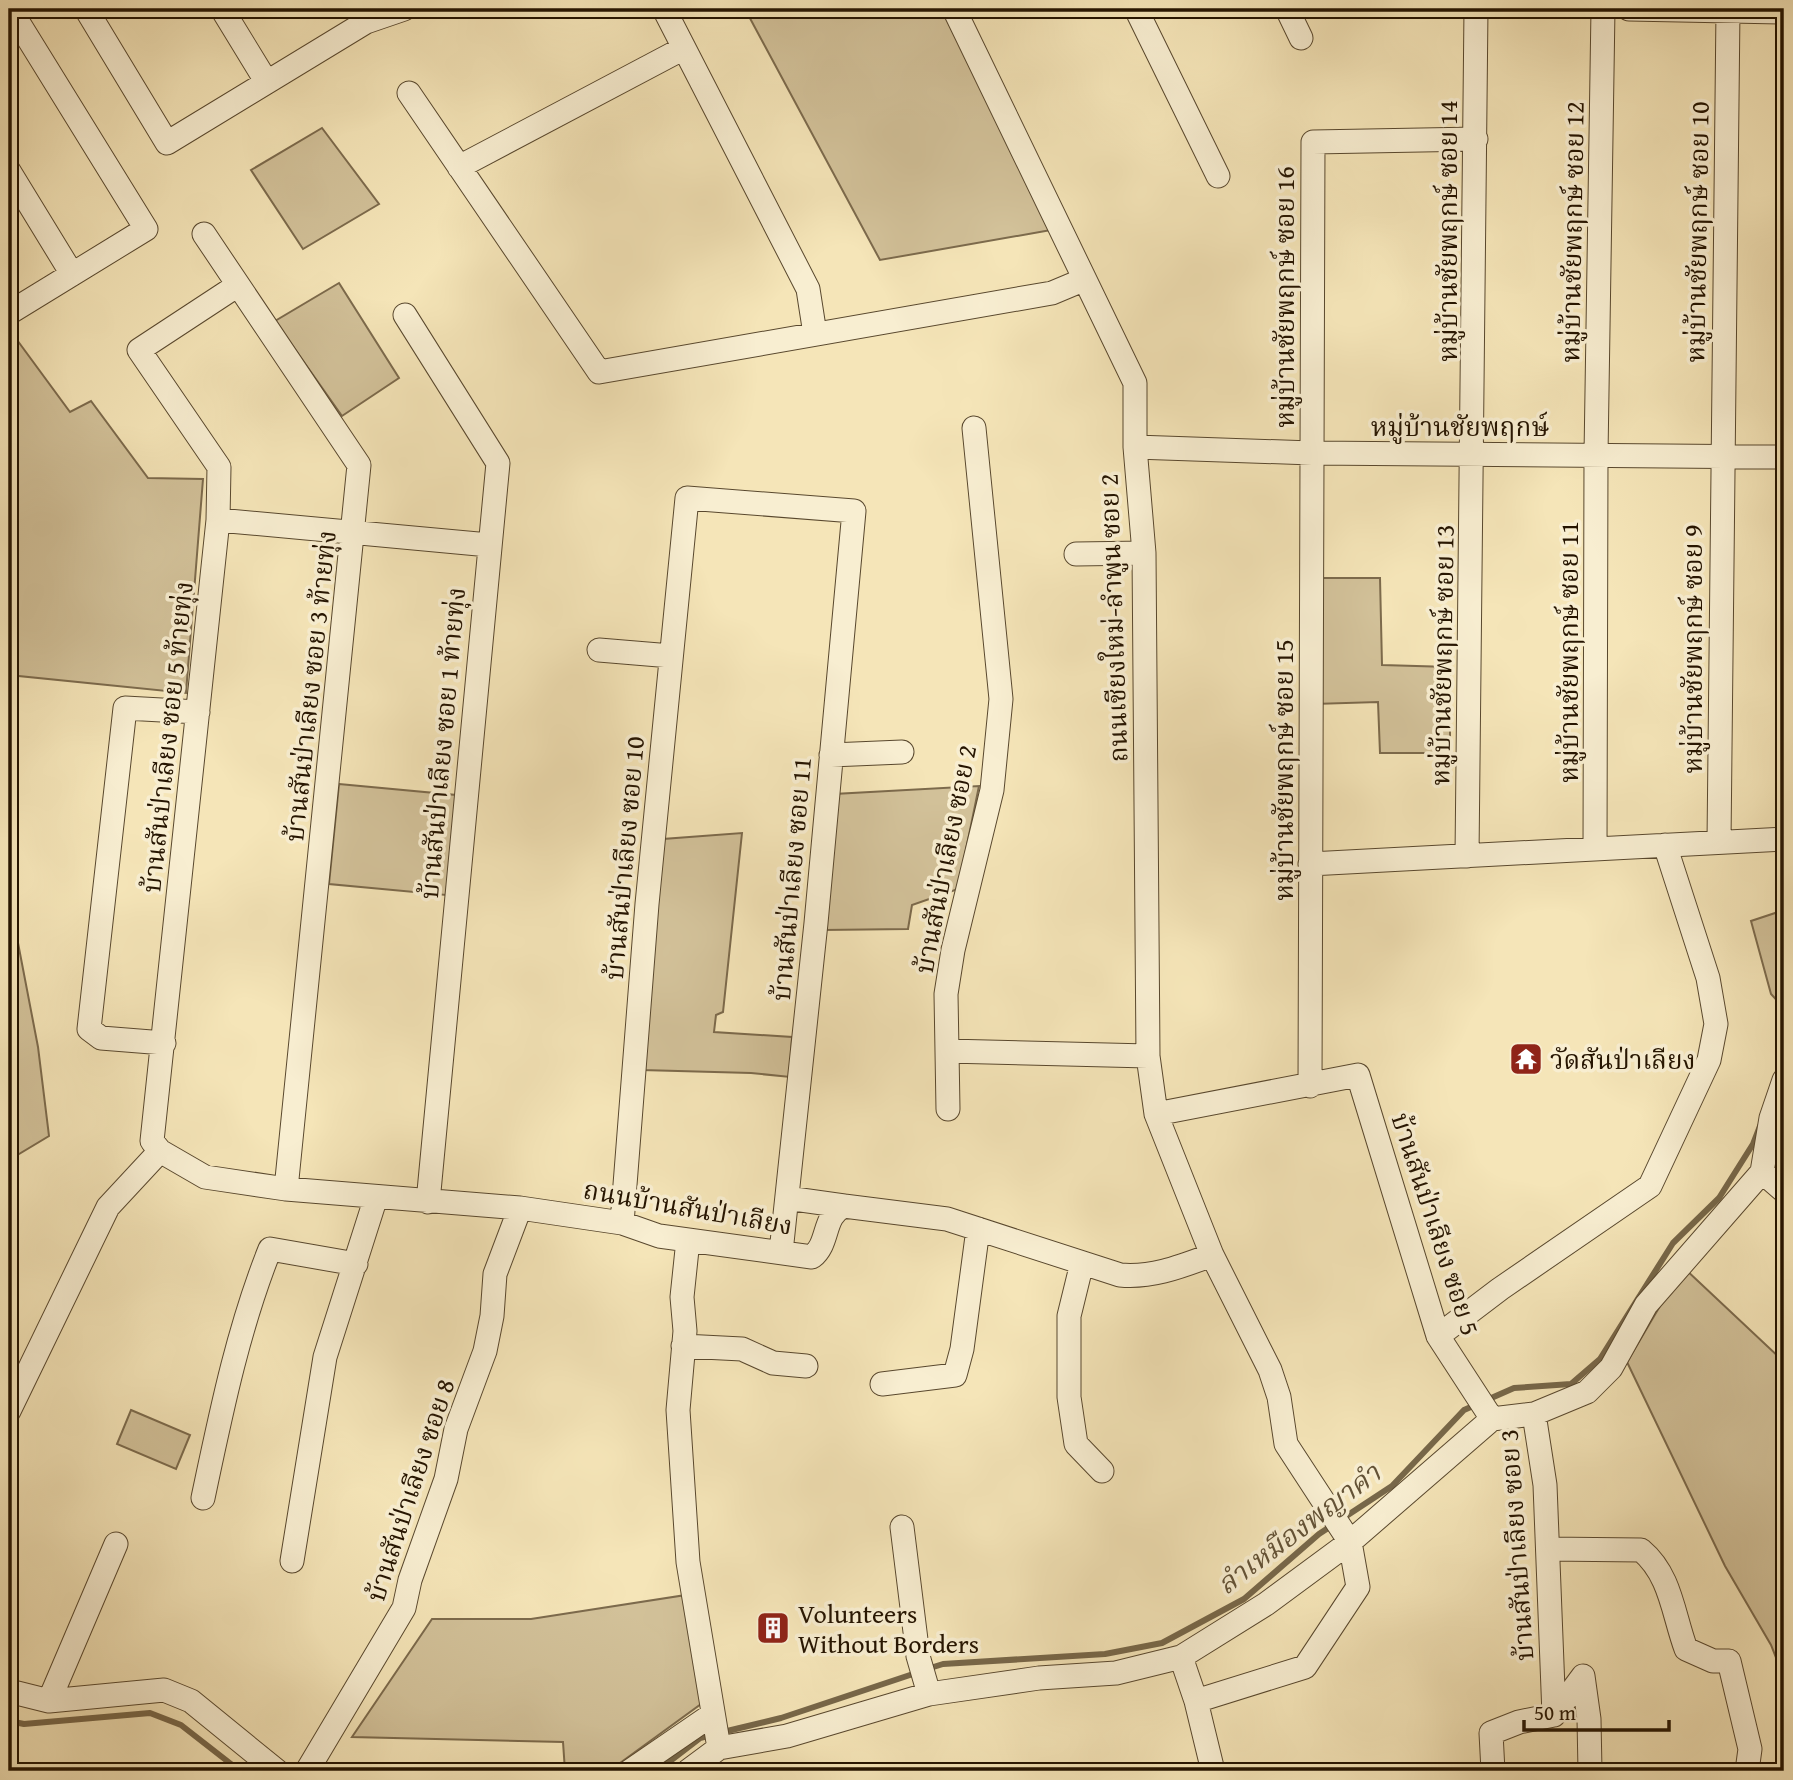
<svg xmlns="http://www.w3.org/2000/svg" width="1793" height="1780" viewBox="0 0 1793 1780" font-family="'Gentium Book Plus','Noto Serif Thai',serif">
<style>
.green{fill:#d2c199;stroke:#7c6a4c;stroke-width:2}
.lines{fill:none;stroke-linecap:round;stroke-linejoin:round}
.stream{stroke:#776749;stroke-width:6}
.minor-casing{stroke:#59482e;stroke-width:25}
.minor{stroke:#f8eed1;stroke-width:23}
.labels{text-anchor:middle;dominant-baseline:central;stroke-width:7;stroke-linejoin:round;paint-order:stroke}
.street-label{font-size:26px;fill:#251400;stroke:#f8eed1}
.poi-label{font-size:26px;fill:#251400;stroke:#f8eed1;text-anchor:start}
.water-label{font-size:28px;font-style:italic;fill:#635236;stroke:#f8eed1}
</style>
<rect width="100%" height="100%" fill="#f5e5b8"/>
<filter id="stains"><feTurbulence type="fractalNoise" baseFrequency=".00286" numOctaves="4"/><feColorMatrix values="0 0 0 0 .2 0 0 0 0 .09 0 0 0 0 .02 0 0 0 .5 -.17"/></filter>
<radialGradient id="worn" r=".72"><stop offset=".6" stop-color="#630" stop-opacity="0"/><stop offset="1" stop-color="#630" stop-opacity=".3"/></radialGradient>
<path class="green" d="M745 9H942L1051 230 880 260Z
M322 128 379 204 303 249 251 170Z
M339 283 399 378 342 416 275 321Z
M9 329 70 412 91 401 148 478 203 479 186 693 9 675Z
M1316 578H1380L1382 665 1450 667V753H1380L1378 702 1314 704Z
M339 784 456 795 446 895 329 884Z
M979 786 958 889 912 905 908 929 823 930 834 794Z
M742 833 723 1012 716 1015 714 1032 792 1037 790 1077 751 1073 642 1070 663 839Z
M9 896 38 1047 49 1136 9 1160Z
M1784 910V1008L1771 994 1751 921Z
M1683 1267 1784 1362V1678L1771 1645 1725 1566 1627 1362Z
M131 1410 190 1435 176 1469 117 1444Z
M686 1595 701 1704 609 1771H565L563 1742 352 1737 432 1619H531Z"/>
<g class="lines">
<path class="stream" d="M1779 1076 1784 1062
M927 1669 943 1664 1105 1654 1162 1643 1244 1599 1319 1534 1392 1486 1464 1410 1514 1388 1571 1384 1600 1359 1673 1243 1719 1198 1753 1144 1760 1126
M9 1721 24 1724 150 1713 181 1725 240 1771
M723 1732 781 1718 916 1673
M657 1771 700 1738 712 1735"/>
<defs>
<path id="minor" d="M86 9 167 143 366 22 404 9
M222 9 266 81
M664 9 808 289 815 334
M954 9 1135 383V447L1144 553 1148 1056 1156 1114 1212 1255 1270 1370 1279 1397 1286 1444 1350 1542 1358 1587 1305 1667 1196 1701
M1136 9 1218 176
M1287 9 1301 38
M1629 9 1784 12
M409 93 599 372 1052 293 1083 280
M459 167 684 48
M9 171 72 274
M204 234 359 465 286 1189
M238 285 139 350 219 467 218 520 152 1141 160 1151 205 1177 286 1189 520 1208 622 1223 659 1236 812 1257C830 1243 822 1216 844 1206L947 1219 1120 1275C1153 1278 1182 1266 1212 1255
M9 313 146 229 10 9
M405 315 498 463 428 1202
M1135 447 1312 453 1784 457
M218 520 489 545
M1076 554 1144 553
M599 650 671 656
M831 755 902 752
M1719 842 1728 9
M1595 849 1596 455 1603 9
M1467 856 1476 9
M1310 864 1784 839
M164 1043 101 1038 89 1029 125 708 198 712
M947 1051 1148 1056
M1310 1086 1313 142 1476 139
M948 1109 946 994 953 950 992 790 1001 699 974 428
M1156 1114 1358 1075 1438 1336 1492 1419
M1762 1172 1784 1191
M787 1198 844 1206
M622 1223 647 904 687 498 854 511 816 923 781 1252
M688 1240 682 1297 685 1331 678 1410 688 1562 719 1748
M1082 1263 1069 1316V1397L1076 1444 1102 1471
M1438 1336 1500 1289 1650 1186 1709 1060 1716 1024 1708 978 1665 845
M683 1346 742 1349 773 1363 806 1366
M882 1384 955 1375 962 1349 978 1229
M9 1411 108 1207 160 1151
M1534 1414 1545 1485 1554 1715
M203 1498C221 1413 238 1329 270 1249L356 1264
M902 1527 918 1656 929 1694
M1548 1549 1641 1550C1671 1575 1673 1614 1686 1649L1713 1661H1729L1750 1749 1747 1771
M292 1561 325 1357 376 1197
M1181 1657 1196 1701 1213 1771
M9 1691 49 1701 164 1690 191 1701 277 1771
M49 1701 116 1544
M307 1771 404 1608 410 1580 446 1479 456 1429 485 1351 492 1316 495 1274 520 1208
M630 1771 713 1714
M688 1771 719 1748 787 1736 929 1694 1039 1678 1116 1673 1181 1657 1266 1604 1350 1542 1492 1419 1534 1414 1587 1392 1611 1368 1646 1305 1762 1172 1771 1118 1784 1080
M1493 1771 1491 1733 1519 1722 1554 1715 1583 1676 1589 1719 1590 1771"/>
</defs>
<use href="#minor" class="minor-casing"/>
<use href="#minor" class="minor"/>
</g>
<defs>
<symbol id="temple-square" viewBox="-11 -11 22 22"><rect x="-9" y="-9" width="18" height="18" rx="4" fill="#8f2418" stroke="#f8eed1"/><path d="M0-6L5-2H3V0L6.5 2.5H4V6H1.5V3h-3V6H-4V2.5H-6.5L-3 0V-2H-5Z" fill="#fff"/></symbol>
<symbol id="building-square" viewBox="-11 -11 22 22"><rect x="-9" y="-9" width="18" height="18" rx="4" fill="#8f2418" stroke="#f8eed1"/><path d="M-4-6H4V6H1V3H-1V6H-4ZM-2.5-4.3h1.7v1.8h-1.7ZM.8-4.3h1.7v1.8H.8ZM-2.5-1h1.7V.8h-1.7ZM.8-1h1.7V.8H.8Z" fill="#fff"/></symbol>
</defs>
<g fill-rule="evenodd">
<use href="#temple-square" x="1507" y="1040" width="38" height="38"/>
<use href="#building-square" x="754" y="1609" width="38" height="38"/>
</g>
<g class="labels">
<g class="street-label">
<text transform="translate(1447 231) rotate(-90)">หมู่บ้านชัยพฤกษ์ ซอย 14</text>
<text transform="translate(1572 232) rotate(-89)">หมู่บ้านชัยพฤกษ์ ซอย 12</text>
<text transform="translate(1697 232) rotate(-89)">หมู่บ้านชัยพฤกษ์ ซอย 10</text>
<text transform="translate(1284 297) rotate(-90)">หมู่บ้านชัยพฤกษ์ ซอย 16</text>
<text x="1460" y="426">หมู่บ้านชัยพฤกษ์</text>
<text transform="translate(1113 618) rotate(-92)">ถนนเชียงใหม่-ลำพูน ซอย 2</text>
<text transform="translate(1692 649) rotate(-90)">หมู่บ้านชัยพฤกษ์ ซอย 9</text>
<text transform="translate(1568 652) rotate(-90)">หมู่บ้านชัยพฤกษ์ ซอย 11</text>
<text transform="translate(1442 655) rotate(-89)">หมู่บ้านชัยพฤกษ์ ซอย 13</text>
<text transform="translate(310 686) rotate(-84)">บ้านสันป่าเลียง ซอย 3 ท้ายทุ่ง</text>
<text transform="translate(167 737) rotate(-84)">บ้านสันป่าเลียง ซอย 5 ท้ายทุ่ง</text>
<text transform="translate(442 743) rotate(-85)">บ้านสันป่าเลียง ซอย 1 ท้ายทุ่ง</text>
<text transform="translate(1283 770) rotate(-90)">หมู่บ้านชัยพฤกษ์ ซอย 15</text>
<text transform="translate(624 858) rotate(-85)">บ้านสันป่าเลียง ซอย 10</text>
<text transform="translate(945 859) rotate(-79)">บ้านสันป่าเลียง ซอย 2</text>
<text transform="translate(791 879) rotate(-85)">บ้านสันป่าเลียง ซอย 11</text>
<text transform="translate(688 1207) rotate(10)">ถนนบ้านสันป่าเลียง</text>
<text transform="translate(1436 1224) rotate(72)">บ้านสันป่าเลียง ซอย 5</text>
<text transform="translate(410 1490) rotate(-72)">บ้านสันป่าเลียง ซอย 8</text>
<text transform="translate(1516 1545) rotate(-94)">บ้านสันป่าเลียง ซอย 3</text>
</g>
<g class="poi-label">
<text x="1550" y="1059">วัดสันป่าเลียง</text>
<text x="798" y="1613">Volunteers<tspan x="798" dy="30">Without Borders</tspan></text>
</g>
<g class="water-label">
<text transform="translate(1298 1528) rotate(-37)">ลำเหมืองพญาคำ</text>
</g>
</g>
<rect width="1793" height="1780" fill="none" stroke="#f5e5b8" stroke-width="35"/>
<rect x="10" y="10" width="1772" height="1759" fill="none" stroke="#251400" stroke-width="3.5"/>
<rect x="18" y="18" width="1758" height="1745" fill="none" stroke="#251400" stroke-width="2"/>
<path d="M1524 1720v10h145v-10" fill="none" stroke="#251400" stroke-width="3.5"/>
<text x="1534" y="1720" font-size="21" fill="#251400" stroke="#f8eed1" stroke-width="5" paint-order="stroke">50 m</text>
<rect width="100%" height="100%" filter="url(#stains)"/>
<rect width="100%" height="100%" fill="url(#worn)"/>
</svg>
